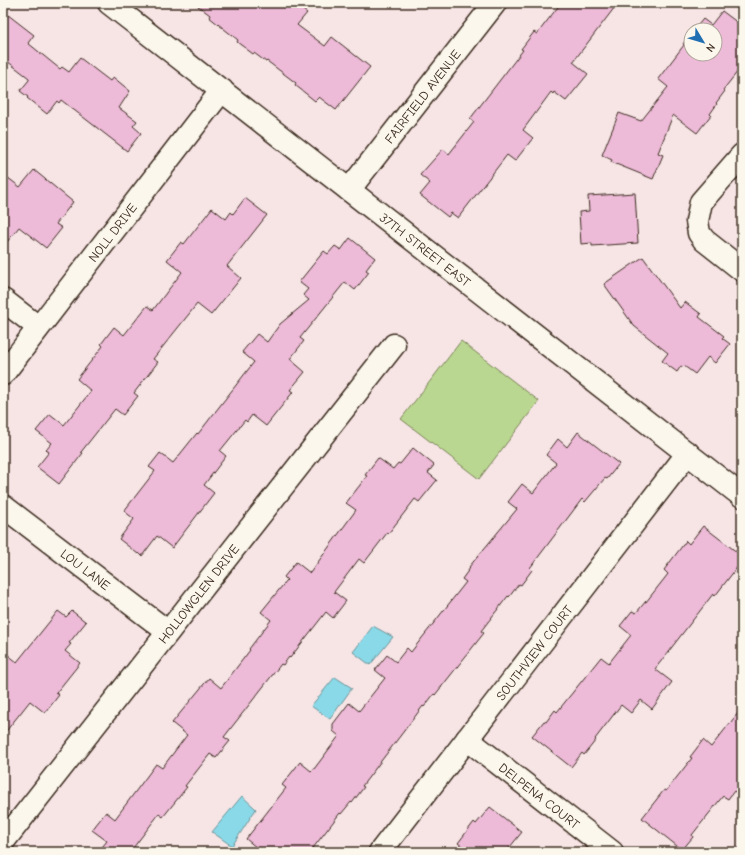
<svg xmlns="http://www.w3.org/2000/svg" width="745" height="855" viewBox="0 0 745 855" font-family="'Comic Neue',sans-serif">
<style>
.green{fill:#b9d790;stroke:#7a8057}
.water{fill:#8ad9e8;stroke:#6a9397}
.building{fill:#edbad8;stroke:#3b2a1e}
.lines{fill:none;stroke-linecap:round;stroke-linejoin:round}
.minor-casing{stroke:#3b2a1e;stroke-width:25}
.minor{stroke:#fbf7ec;stroke-width:22}
.labels{text-anchor:middle;dominant-baseline:central;stroke-width:3;stroke-linejoin:round;paint-order:stroke}
.street-label{font-size:13px;fill:#3b2a1e;stroke:#fbf7ec}
</style>
<rect width="100%" height="100%" fill="#f7e5e6"/>
<filter id="ink" filterUnits="userSpaceOnUse"><feTurbulence type="fractalNoise" baseFrequency=".025" numOctaves="2"/><feDisplacementMap in="SourceGraphic" scale="8" xChannelSelector="R" yChannelSelector="G"/><feConvolveMatrix kernelMatrix="1 2 1 2 8 2 1 2 1" color-interpolation-filters="sRGB"/></filter>
<g filter="url(#ink)">
<path class="green" d="M461 341 539 401 479 479 401 419Z"/>
<path class="water" d="M373 626 393 637 370 665 353 652Z
M335 677 352 688 330 719 311 706Z
M242 796 256 809 232 846 212 832Z"/>
<path class="building" d="M194 3H294L307 13 297 25 325 46 332 37 370 67 336 110 319 97 315 101 295 85 296 83 267 61 266 62 254 53 253 54 237 42 238 40 209 17 210 15Z
M561 3H618L573 62 588 74 566 101 554 92 553 94 551 92 523 130 533 138 515 161 507 155 458 218 451 213 448 217 420 195 430 183 420 175 443 149 449 154 474 122 470 119 523 50 521 49 534 32 537 34Z
M3 11 34 35 28 43 60 69 62 67 69 72 80 58 110 81 113 77 130 91 119 108 137 121 133 126 141 133 127 151 61 100 59 103 57 101 47 114 27 98 28 97 20 91 29 80V78L3 58Z
M722 11 742 26V66L723 90 725 91 716 103 717 104 710 114 711 115 697 133 673 115 658 153 663 155 653 179 611 162 612 160 602 155 619 113 641 121 668 87 658 79 684 45 683 44 691 33V54H715V30H694L703 19 711 25Z
M34 170 73 202 56 224 62 228 46 248 19 227 3 247V174L20 187Z
M635 193 638 243 592 246V243L581 244 579 212 589 211 588 196Z
M245 198 267 215 227 266 241 278 211 315 197 304 153 359 158 362 134 393 138 396 123 415 115 409 81 452 83 453 59 484 37 467 49 452 46 450 52 443 36 431 50 414 64 425 91 391 77 379 103 346 101 344 114 327 124 335 147 306 153 310 182 272 167 260 181 242 184 244 212 208 226 219 231 212 233 214Z
M350 238 375 258 366 270 369 272 355 290 345 282 300 338 304 341 290 359 305 372 290 390 293 392 266 426 252 415 247 422 245 420 220 451 226 456 204 485 214 493 172 548 157 536 142 556 139 553 138 554 119 539 134 519 124 511 155 471 149 467 160 453 173 463 197 433 198 434 254 362 242 352 257 334 267 342 280 324 309 300 303 295 308 289 299 282 324 251 328 254 335 246 341 250Z
M643 257 680 308 685 302 701 314 699 317 724 336 722 338 730 344 715 363 708 357 695 374 684 366 683 367 681 366 677 372 662 361 668 353 634 326 604 284Z
M578 432 619 464 607 479 605 478 585 502 582 499 530 568 532 570 521 585 519 584 509 597 508 596 481 631 484 633 435 695 434 694 424 707 423 706 362 786 364 787 352 803 351 802 341 814 340 813 310 852H262L246 839 286 788 282 785 300 762 311 771 313 769H314L339 736 333 731V724L349 703 359 711 385 678 375 670 387 655 396 662 407 648 411 652 466 582 462 579 470 568 469 567 517 509 508 502 522 484 533 493 556 463 546 455 558 439 567 447Z
M413 448 434 465 428 473 437 480 419 502 415 499 388 534 387 533 364 563 359 559 334 592 346 601 333 618 326 612 290 658 289 657 283 665 281 664 224 737 230 741 216 758 210 754 185 786 187 787 163 817 159 814 130 852H98L107 841 92 830 106 812 115 819 156 764 162 768 187 735 172 723 209 678 221 688 250 650 249 649 271 620 261 612 287 580 284 577 296 562 310 573 356 510 346 503 367 476 365 475 378 458 393 469 398 463 400 464Z
M703 526 742 556V561L715 596 713 594 655 669 672 682 652 709 641 700 631 713 621 705 595 739 596 740 584 755 582 753 571 767 532 736 544 721 546 722 555 710 557 712 601 657 609 663 631 635 620 626 632 611 636 613 646 601V602L668 574 664 570 686 541 689 544Z
M58 611 66 617 72 611 86 622 69 643 71 644 65 651 80 663 56 693 59 695 45 713 30 701 3 735V651L17 662Z
M742 708V797L734 791 728 799 723 796 692 835 693 837 682 850 642 818 664 790 666 791 692 758 690 757 703 740 711 747Z
M490 807 522 832 506 852H469L458 843 474 822 476 824Z"/>
<g class="lines">
<defs>
<g id="minor">
<path id="s1" d="M109 3 742 496"/>
<path d="M742 155 701 202 697 221 699 233 704 240 742 270"/>
<path id="s2" d="M349 190 495 3"/>
<path d="M3 300 38 327"/>
<path id="s3" d="M3 374 222 90"/>
<path id="s4" d="M3 506 168 632"/>
<path id="s5" d="M467 739 612 852"/>
<path id="s6" d="M3 842 394 345"/>
<path id="s7" d="M380 852 688 453"/>
</g>
</defs>
<use href="#minor" class="minor-casing"/>
<use href="#minor" class="minor"/>
</g>
</g>
<g class="labels">
<g class="street-label">
<text stroke="none"><textPath href="#s2" startOffset="119">FAIRFIELD AVENUE</textPath></text>
<text stroke="none"><textPath href="#s3" startOffset="179">NOLL DRIVE</textPath></text>
<text stroke="none"><textPath href="#s1" startOffset="401">37TH STREET EAST</textPath></text>
<text stroke="none"><textPath href="#s4" startOffset="104">LOU LANE</textPath></text>
<text stroke="none"><textPath href="#s6" startOffset="316">HOLLOWGLEN DRIVE</textPath></text>
<text stroke="none"><textPath href="#s7" startOffset="252">SOUTHVIEW COURT</textPath></text>
<text stroke="none"><textPath href="#s5" startOffset="92">DELPENA COURT</textPath></text>
</g>
</g>
<rect width="745" height="855" fill="none" stroke="#fbf7ec" stroke-width="16"/>
<rect x="8" y="8" width="729" height="839" fill="none" stroke="#3b2a1e" stroke-width="1.5" filter="url(#ink)"/>
<g transform="translate(703 42) rotate(128)"><circle r="19" fill="#fbf7ec" stroke="#aea59a"/>
<path d="M0-3L7 15L0 10L-7 15Z" fill="#1f6fb2"/>
<text y="-6" font-size="11" font-weight="bold" text-anchor="middle" fill="#3b2a1e">N</text>
</g>
</svg>
